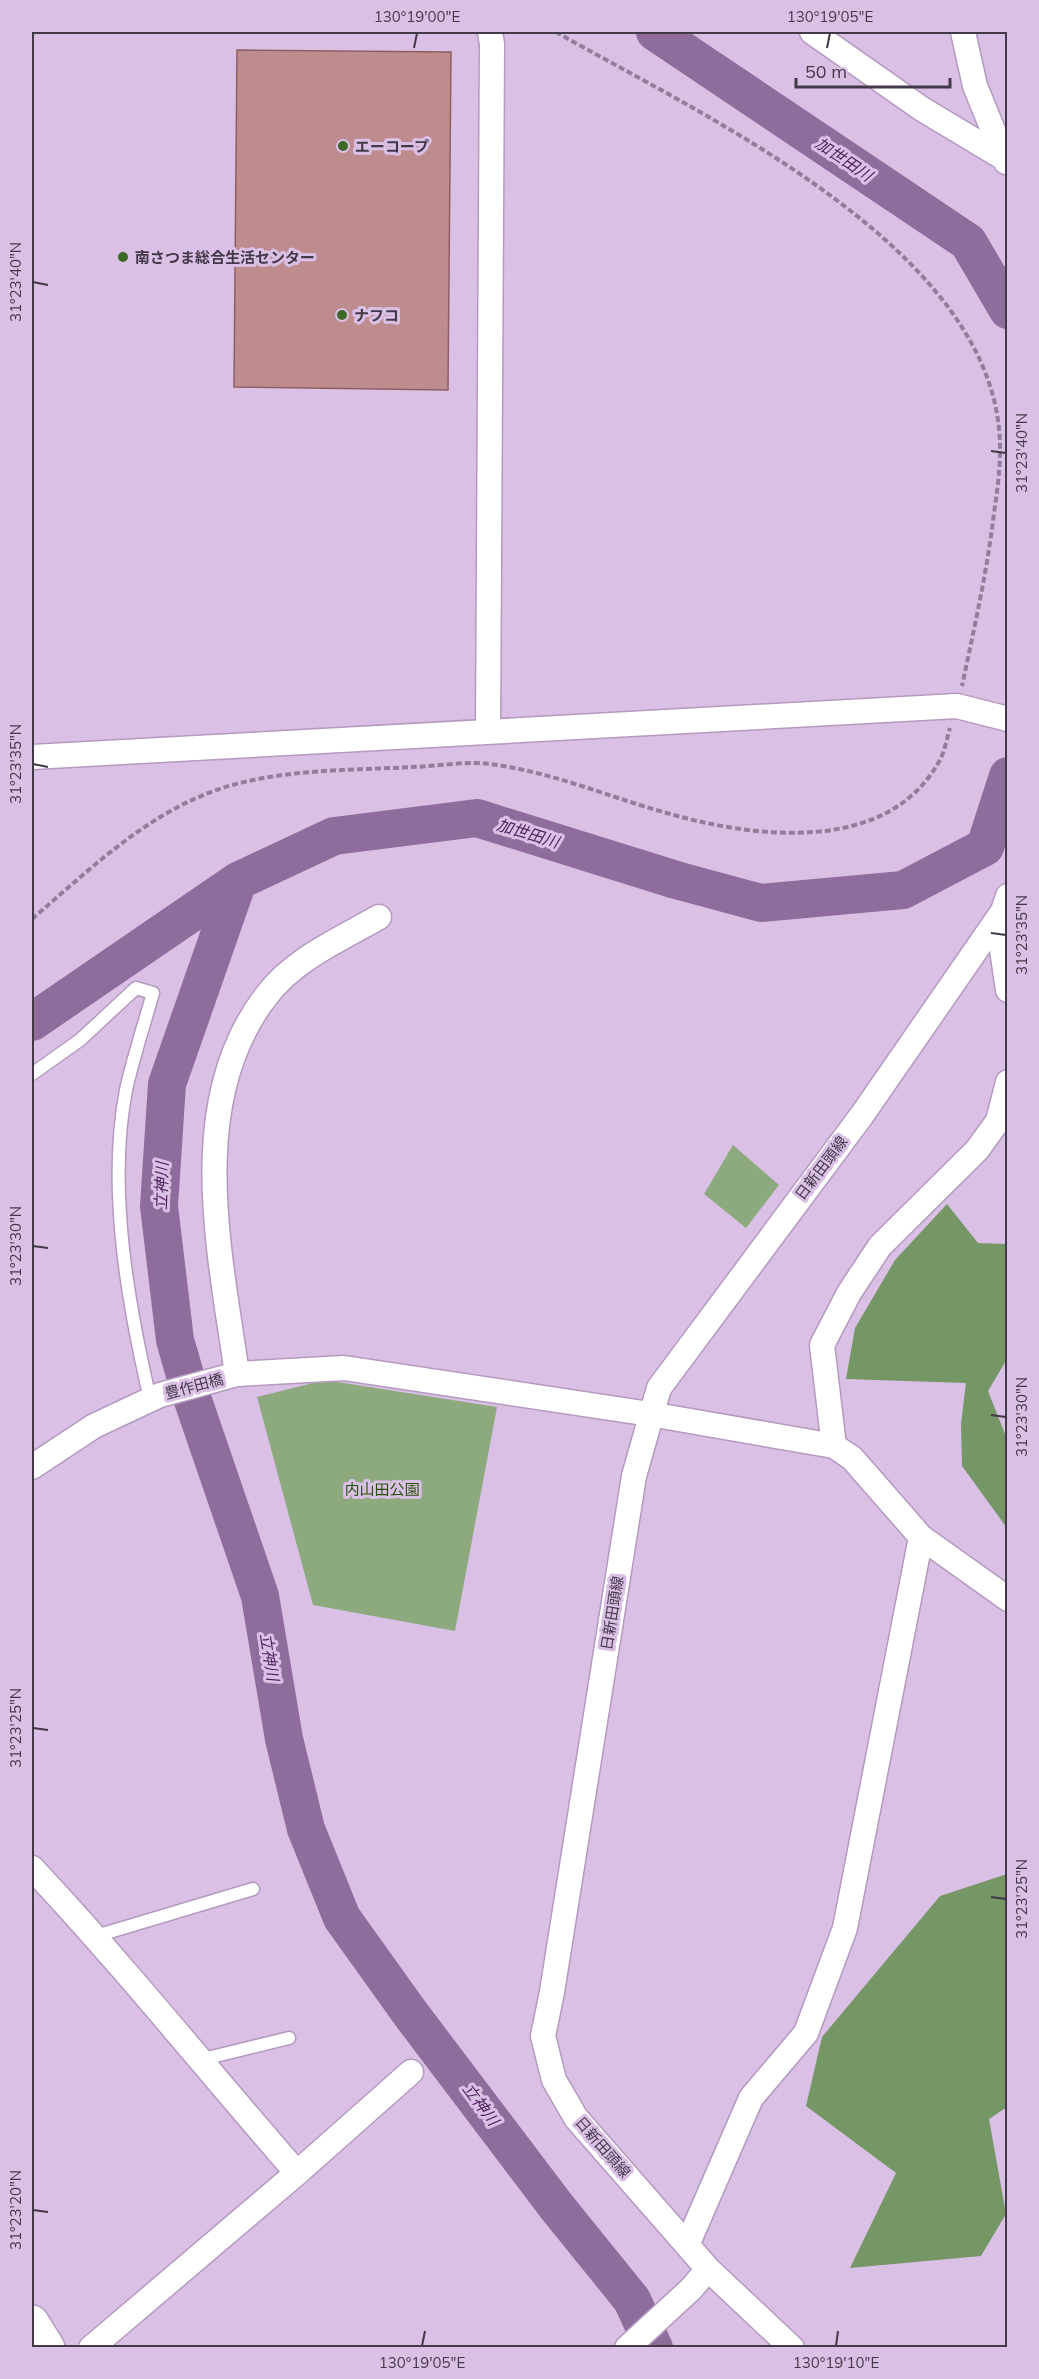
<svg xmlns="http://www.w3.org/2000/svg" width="1039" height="2379" viewBox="0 0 1039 2379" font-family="Mulish,'Noto Sans JP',sans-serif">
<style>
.green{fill:#8caa7e}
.forest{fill:#749765}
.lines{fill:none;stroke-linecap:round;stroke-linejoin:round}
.river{stroke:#8e6c9c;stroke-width:38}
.building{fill:#be8c8e;stroke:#8d5f61;stroke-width:1.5}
.lane-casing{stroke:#b49abf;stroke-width:15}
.street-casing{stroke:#b49abf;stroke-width:27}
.secondary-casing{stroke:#b49abf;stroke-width:36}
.path{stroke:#917e99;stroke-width:4;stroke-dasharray:6 3;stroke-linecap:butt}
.lane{stroke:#fff;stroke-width:12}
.street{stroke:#fff;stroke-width:24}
.secondary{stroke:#fff;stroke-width:33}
.ticks{fill:none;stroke:#433848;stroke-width:2}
.poi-dot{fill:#3c6825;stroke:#dbc0e6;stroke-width:2}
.labels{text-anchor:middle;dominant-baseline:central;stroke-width:6;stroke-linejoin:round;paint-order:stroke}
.poi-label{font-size:15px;font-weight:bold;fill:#433848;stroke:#dbc0e6;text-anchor:start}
.street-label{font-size:15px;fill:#433848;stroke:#dbc0e6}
.park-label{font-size:15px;fill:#265207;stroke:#dbc0e6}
.water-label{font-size:16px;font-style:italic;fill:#4f225f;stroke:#dbc0e6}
.neatline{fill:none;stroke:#433848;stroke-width:2}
.ticks-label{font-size:15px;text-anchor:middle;fill:#433848}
</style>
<rect width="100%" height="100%" fill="#dbc0e6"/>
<path class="green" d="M733 1145 779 1185 746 1228 704 1194Z
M325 1380 497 1407 455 1631 313 1605 257 1397Z"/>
<path class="forest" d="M947 1204 978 1243 1007 1244V1359L988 1391 1007 1439V1528L962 1466 961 1424 966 1383 846 1379 855 1328 895 1260Z
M1007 1874V2107L989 2119 1006 2214 981 2256 850 2268 896 2173 806 2106 822 2037 940 1896Z"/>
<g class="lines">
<path class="river" d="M655 32 968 242 1008 310
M238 881 167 1084 159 1206 175 1340 189 1389 260 1596 284 1739 306 1829 342 1918 410 2013 556 2206 632 2300 654 2348
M32 1022 238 881 334 836 477 818 676 880 761 903 903 890 985 847 1008 776"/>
</g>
<path class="building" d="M237 50 451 52 448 390 234 387Z"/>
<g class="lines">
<defs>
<path id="lane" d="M32 1074 80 1040 136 988 153 993C144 1025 133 1058 126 1090 107 1188 128 1304 150 1399
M96 1936 253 1889
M199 2060 289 2038"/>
<path id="street" d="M812 32 922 109 1002 157
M963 32 975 86 1006 162
M488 731 492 44 490 32
M32 757 957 706 1008 719
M1003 913 1000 936 1008 990
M237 1374C220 1253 184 1101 267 995 294 959 341 939 379 917
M834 1446 822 1345 849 1293 880 1246 977 1150 998 1121 1008 1082
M32 1467 94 1426 160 1395 237 1374 344 1368 650 1414 834 1446 852 1458 921 1537 1008 1599
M32 1868C124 1966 208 2071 297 2173
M688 2243 751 2098 806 2033 845 1928 921 1537
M91 2348 297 2173 411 2072
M627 2348 691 2289 708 2269
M792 2348 708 2269 576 2118 554 2080 543 2036 552 1992 634 1476 659 1388 862 1115 1003 911 1008 896"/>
<path id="secondary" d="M32 2322 48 2348"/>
</defs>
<use href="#lane" class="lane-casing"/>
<use href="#street" class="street-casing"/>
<use href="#secondary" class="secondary-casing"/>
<path class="path" d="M556 32C698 113 966 236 997 414 1003 447 999 480 994 513 987 572 974 629 962 686
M32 919C94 866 157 803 240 783 296 769 356 770 413 767 438 766 466 761 490 764 551 772 604 795 663 812 752 838 889 857 941 758 945 749 947 738 950 728"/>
<use href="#lane" class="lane"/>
<use href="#street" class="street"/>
<use href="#secondary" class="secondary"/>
</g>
<path class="ticks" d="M414 48 417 33M827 48 830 33M33 282 48 285M991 451 1006 453M33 764 48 767M991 933 1006 935M33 1246 48 1248M991 1415 1006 1417M33 1728 48 1730M991 1897 1006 1899M33 2210 48 2212M422 2346 425 2331M836 2346 838 2331"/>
<g class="poi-dot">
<circle cx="343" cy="146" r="6"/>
<circle cx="123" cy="257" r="6"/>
<circle cx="342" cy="315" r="6"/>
</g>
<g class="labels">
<g class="poi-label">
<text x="355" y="146">エーコープ</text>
<text x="135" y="257">南さつま総合生活センター</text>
<text x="354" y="315">ナフコ</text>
</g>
<g class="street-label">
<text transform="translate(821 1168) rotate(-53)">日新田頭線</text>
<text transform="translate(194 1386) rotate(-15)">豊作田橋</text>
<text transform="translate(612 1613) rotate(-81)">日新田頭線</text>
<text transform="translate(603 2147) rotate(49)">日新田頭線</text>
</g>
<g class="park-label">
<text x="382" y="1489">内山田公園</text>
</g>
<g class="water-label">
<text transform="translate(844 159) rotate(34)">加世田川</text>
<text transform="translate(528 833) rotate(17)">加世田川</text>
<text transform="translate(161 1186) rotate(-88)">立神川</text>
<text transform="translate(270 1657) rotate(81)">立神川</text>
<text transform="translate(481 2104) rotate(53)">立神川</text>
</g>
</g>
<rect width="1039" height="2379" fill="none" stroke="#dbc0e6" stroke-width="66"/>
<path d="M796 78v9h154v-9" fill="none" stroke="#433848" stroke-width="3"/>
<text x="805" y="78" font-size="18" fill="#433848" stroke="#dbc0e6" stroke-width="4.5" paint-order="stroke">50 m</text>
<rect x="33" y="33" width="973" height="2313" class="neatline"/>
<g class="ticks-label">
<text x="417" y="22">130°19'00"E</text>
<text x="830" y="22">130°19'05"E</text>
<text transform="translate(16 282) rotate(-90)" y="5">31°23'40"N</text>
<text transform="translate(1022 453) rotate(-90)" y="5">31°23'40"N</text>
<text transform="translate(16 764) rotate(-90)" y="5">31°23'35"N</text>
<text transform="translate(1022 935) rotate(-90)" y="5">31°23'35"N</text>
<text transform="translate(16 1246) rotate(-90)" y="5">31°23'30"N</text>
<text transform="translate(1022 1417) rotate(-90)" y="5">31°23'30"N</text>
<text transform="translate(16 1728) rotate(-90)" y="5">31°23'25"N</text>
<text transform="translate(1022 1899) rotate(-90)" y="5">31°23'25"N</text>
<text transform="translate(16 2210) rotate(-90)" y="5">31°23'20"N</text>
<text x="422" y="2368">130°19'05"E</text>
<text x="836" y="2368">130°19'10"E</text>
</g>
</svg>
